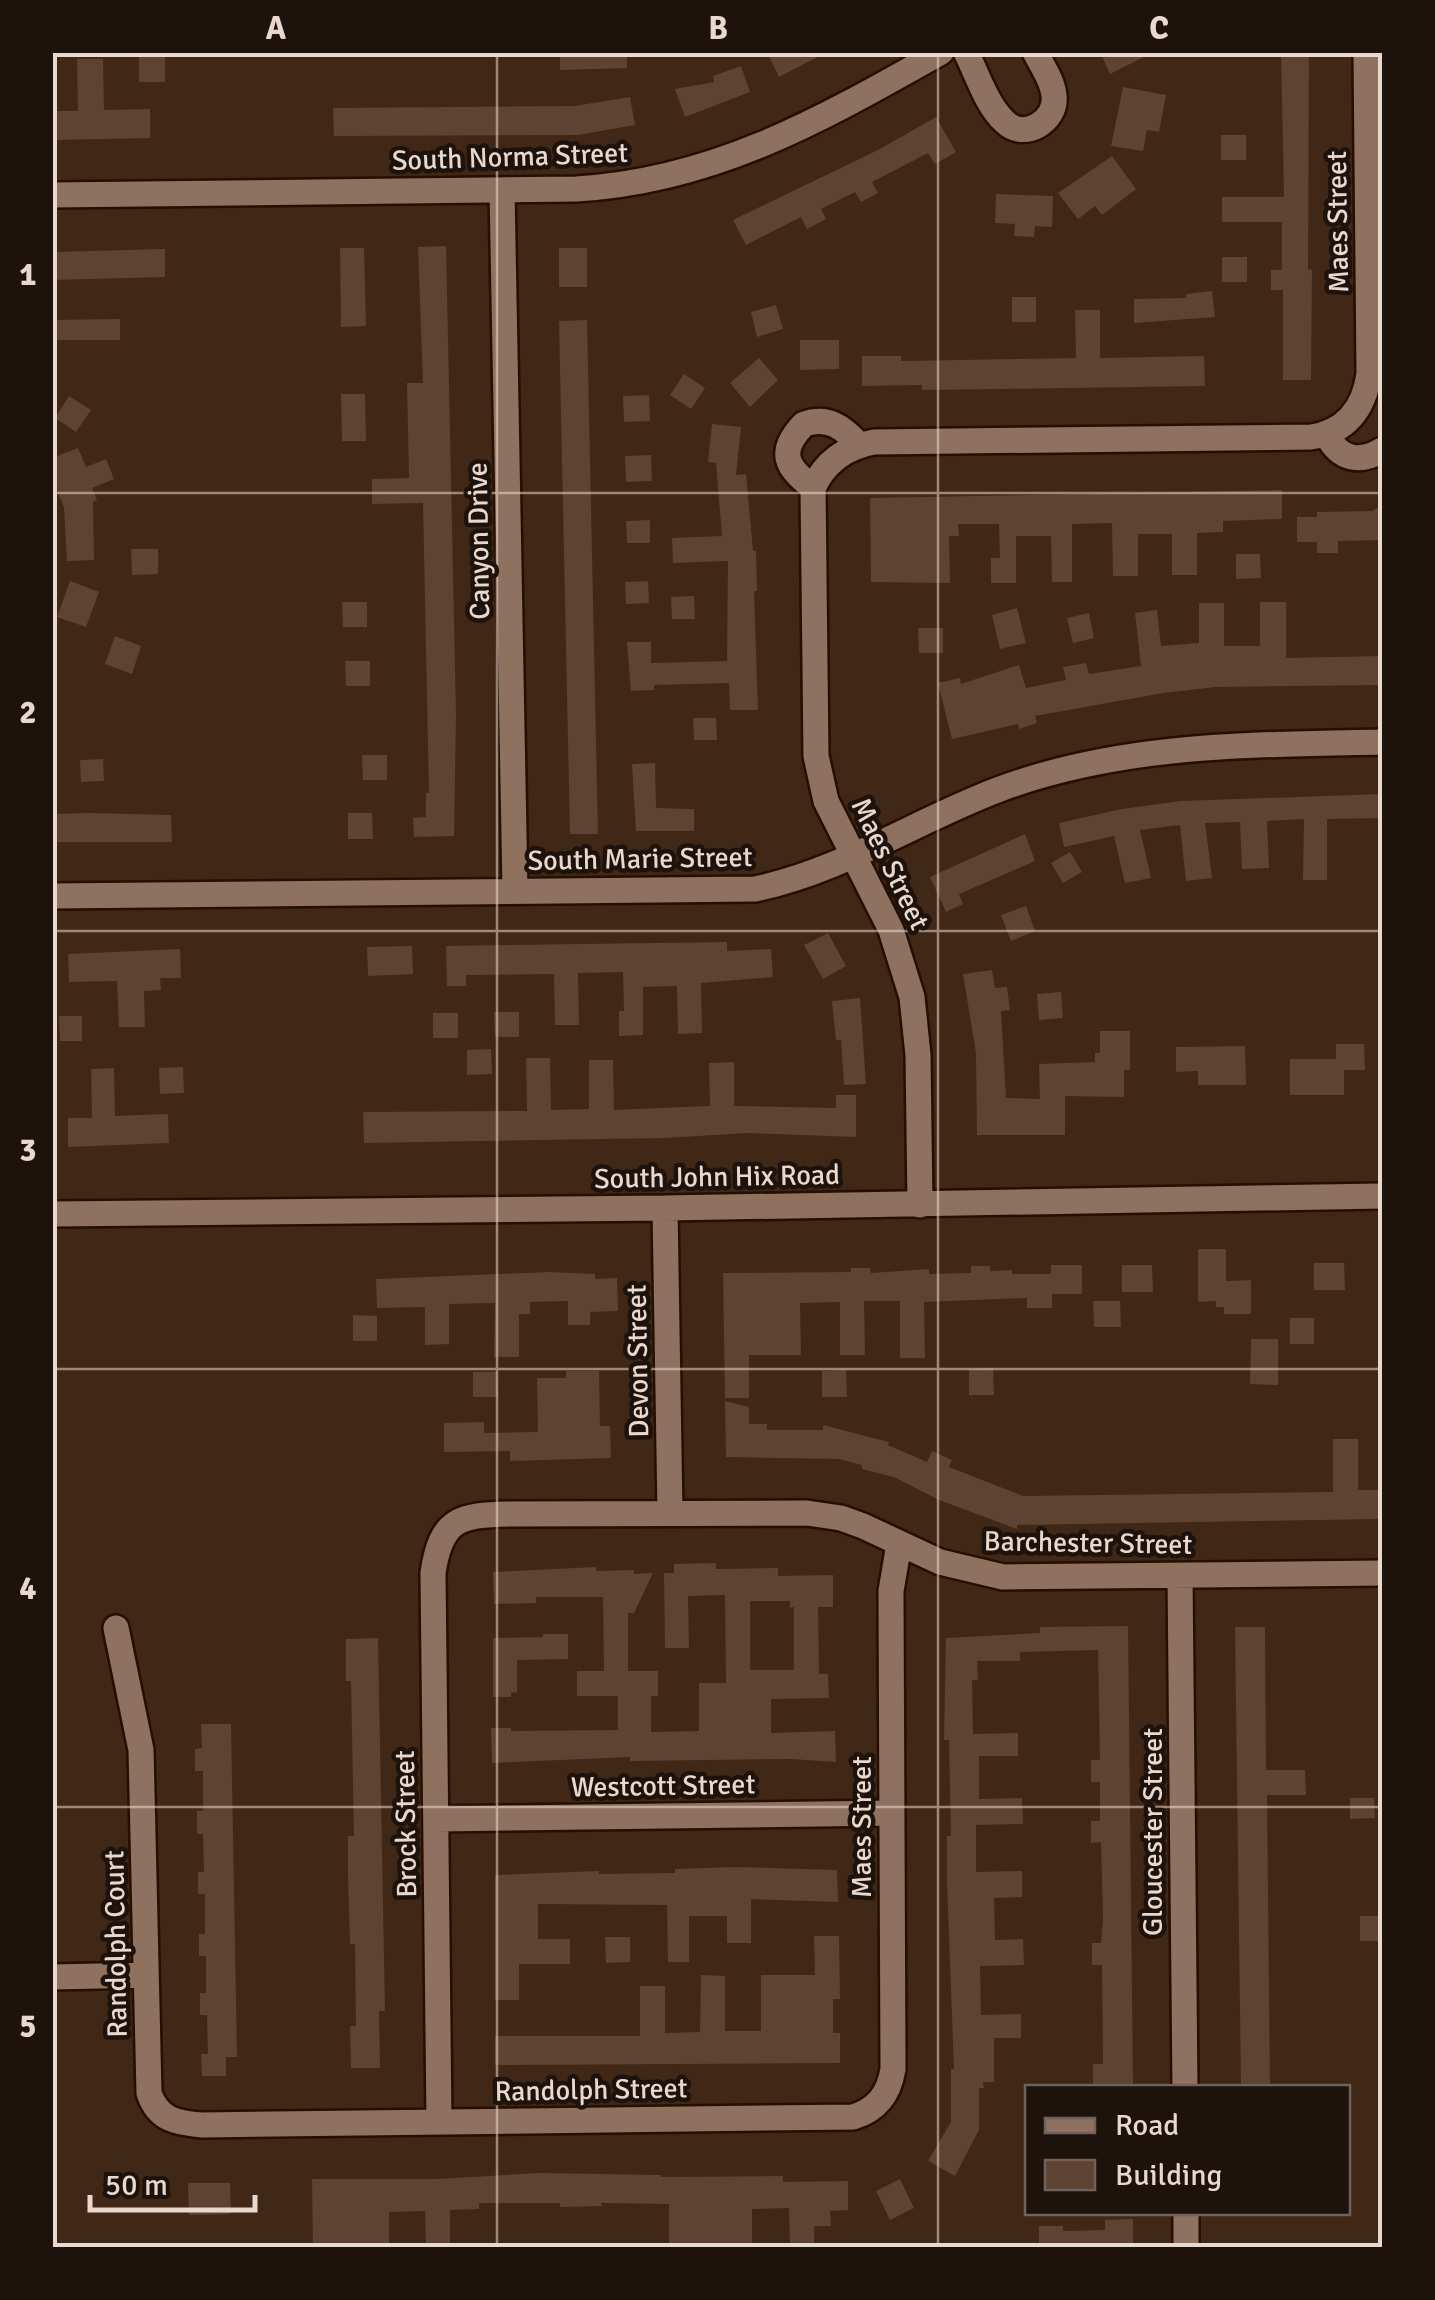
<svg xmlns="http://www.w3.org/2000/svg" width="1435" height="2300" viewBox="0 0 1435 2300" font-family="Signika,sans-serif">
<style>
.building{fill:#5e4332;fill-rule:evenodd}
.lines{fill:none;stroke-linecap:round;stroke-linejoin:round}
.minor-casing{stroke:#260f01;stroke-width:30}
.minor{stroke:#8f715f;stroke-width:25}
.grid{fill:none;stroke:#e9d8ce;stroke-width:2.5;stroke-opacity:0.55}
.labels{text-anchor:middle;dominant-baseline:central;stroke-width:9;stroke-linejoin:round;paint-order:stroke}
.street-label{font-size:28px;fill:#e9d8ce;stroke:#1e130c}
.neatline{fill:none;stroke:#e9d8ce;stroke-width:4}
.grid-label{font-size:32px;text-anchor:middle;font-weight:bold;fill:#e9d8ce}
</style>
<rect width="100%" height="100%" fill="#402716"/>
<path class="building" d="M560 52H627V68L560 70Z
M767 52H827L779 77Z
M1100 52H1154L1110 74Z
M1281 52H1309L1308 270 1312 269 1311 380H1283V290H1271V270H1282V222H1222V197H1284Z
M139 57H165V82H139Z
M77 59H103L104 110 150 109V138L52 140V111H78Z
M741 66 750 92 685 117 675 89 714 82 713 76Z
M1123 87 1166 95 1159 132 1147 130 1143 151 1111 146Z
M630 97 635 125 578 135 334 136 333 108 575 106Z
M936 117 956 152 935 164 928 153 872 182 878 193 861 202 855 192 821 209 826 219 807 229 801 217 746 245 733 220 878 150Z
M1221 135H1246V160H1221Z
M1112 156 1136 189 1102 215 1095 206 1078 219 1058 193Z
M996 194 1053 196 1052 227 1035 226 1034 237 1014 236 1015 224 995 223Z
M446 246 456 714 454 836 414 837 413 818 426 817V793H429L423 503 372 504V479L409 478 407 383H423L418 247Z
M340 248H364L366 326 341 327Z
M559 248H587V287H559Z
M165 249V277L52 280V252Z
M1222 257H1247V282H1222Z
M1212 291 1215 317 1134 323V299L1186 298V294Z
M1012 297H1036V322H1012Z
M776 305 783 329 757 337 751 312Z
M1075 310H1100V358L1204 356 1205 386 922 390V385L862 386V356H901V361L1076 358Z
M120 319V340H52V320Z
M587 320 598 834H570L559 321Z
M800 340H839V369L800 370Z
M759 358 778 380 750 407 730 383Z
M684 374 705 388 691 409 670 395Z
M341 394H365L366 441H342Z
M649 395 650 421 624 422 623 396Z
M69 396 91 410 76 432 55 418Z
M712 424 741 427 736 475 746 474 753 551H756L757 591H754L758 710H730L729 683 654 685V690L631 691 627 642H651V663L727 661 728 561 673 563 672 538 722 536 716 463 708 462Z
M78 448 86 467 106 459 114 479 92 488 97 500 93 502 94 560 67 561 64 507 52 479V458Z
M651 455 652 481 626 482 625 456Z
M1282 490V519L1223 521V532L1197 533V575H1172V534H1138V576H1113L1112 523 1072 524V582H1052L1051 536H1016V583H991V558H1000L999 524H958L959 536H949L950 583 871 582 870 498Z
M1382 506V540L1338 541V553H1317V542H1297V517H1317V512L1372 511Z
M650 520V543H627L626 521Z
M131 549H158V574L132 575Z
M1236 554H1260L1261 578 1236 579Z
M70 581 99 592 86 627 57 617Z
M648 581 649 603 626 604 625 582Z
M694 596 695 619H672L671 597Z
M342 602H367V627H343Z
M1260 602H1286V658L1382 656V685L1216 687 1163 693 1035 716 1037 723 1019 729 1018 724 952 739 938 683 960 678 961 684 1019 665 1026 688 1066 680 1063 667 1086 663 1089 674 1141 666 1135 613 1157 610 1161 646 1199 643V603H1224V646H1260Z
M1017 608 1026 643 1000 649 992 615Z
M1089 613 1094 638 1073 643 1067 618Z
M918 628H943V653H919Z
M115 636 141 646 132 674 105 664Z
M345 661H370V686H346Z
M693 718H716L717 740H694Z
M362 755H387V780H363Z
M103 759 104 781 81 782 80 760Z
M655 763 656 808 694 809V831H636L632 764Z
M1382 794V818L1327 819V880H1303L1304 819 1267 821 1269 868 1242 869 1240 822 1205 823 1212 878 1186 881 1180 825 1140 830 1151 878 1125 883 1114 836 1064 847 1059 823 1122 809 1181 801Z
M89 813 171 815 172 842H52V814Z
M348 813H372L373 839H348Z
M1025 834 1035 861 959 894 963 904 946 912 930 877Z
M1070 852 1082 872 1063 883 1051 863Z
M1026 906 1035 931 1011 941 1001 915Z
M828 933 846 966 823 979 804 945Z
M727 942V951L771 949 773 977 701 983 702 1033 678 1034 677 986 643 987V1035L619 1036V1011H624L623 972 578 973 579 1025H555L554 974 466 975V986H447L446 946Z
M412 946 413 974 368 976 367 947Z
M180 949 181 978H160L161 990 144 991 145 1027H119L117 981 69 982 68 954Z
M992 970 995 988 1007 987 1010 1010 1001 1011 1006 1098 1040 1099 1039 1064 1095 1062V1053H1100V1031H1130V1070H1124V1097L1065 1096V1135H977L976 1053 963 974Z
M1061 992 1063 1018 1039 1020 1037 994Z
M860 998 866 1084 844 1085 841 1040H836L832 1001Z
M494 1012H519V1037H495Z
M433 1013H458V1038H433Z
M59 1016H82V1041H60Z
M1336 1044H1364L1365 1070H1344V1095H1290V1059H1336Z
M1245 1046 1246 1085H1198V1071L1176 1072V1047Z
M491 1049 492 1074 467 1075V1050Z
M526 1058H550L551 1110 589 1109V1060H613L614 1110 710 1106 709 1063 734 1062V1106L836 1108V1095H856V1137L748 1133 665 1138 364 1143 363 1112 527 1111Z
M183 1067 184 1093 160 1094 159 1068Z
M114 1068 115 1116 168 1114 169 1143 68 1147V1118H92L91 1069Z
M1198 1249H1226V1281L1251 1280V1314H1224V1307H1216V1301L1198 1302Z
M1314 1263H1344L1345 1290H1314Z
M1051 1265H1082V1294H1052V1308H1027V1298L924 1302 925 1358H900V1301H864L865 1355H840V1302L800 1303 801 1355H749V1398H725L723 1273 851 1272V1268H870L871 1273 929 1269V1274L971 1273V1266H990V1271L1012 1270V1274H1051Z
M1122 1265H1152L1153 1292H1122Z
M550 1272 595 1274V1279L617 1278 618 1311 590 1312V1325H568V1301L530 1302V1314H519V1357H494L495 1303 449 1304V1344L425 1345V1307L377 1308 376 1279Z
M1093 1301H1120L1121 1327H1094Z
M353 1315 377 1316V1341H353Z
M1290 1318H1314V1344H1290Z
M1251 1339H1278V1385L1250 1384Z
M993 1368 994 1395H969V1369Z
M846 1370 847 1397H822V1371Z
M566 1371H599L600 1426H610L611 1458 510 1461V1451L444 1452V1423L484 1422V1433L538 1432 537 1378H566Z
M473 1372H497L498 1397H473Z
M725 1401 749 1407V1424H767V1430H823V1425L889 1442 888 1445 927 1462 932 1451 952 1460 949 1467 1023 1496 1333 1492V1439H1358V1490H1382V1519L1017 1525V1529L939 1500 894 1477 862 1469V1465L839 1459 726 1457Z
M716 1563V1569L778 1568V1576L833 1575V1607H818L819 1674H828L829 1698 771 1699V1733L835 1731 836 1762 791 1759 630 1761V1757L492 1763 491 1728H511V1731L618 1730V1696H577V1671H604L603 1597H536V1603L494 1604 493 1572 596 1567V1571L634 1570V1574L653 1573 634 1613H628V1671H658V1696H651V1732L699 1731V1683H726L725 1595 688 1596 689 1648H665L664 1573H674V1564ZM750 1601H790V1608L794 1607V1670H750Z
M1128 1626 1133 2085 1093 2086V2064H1103L1102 1965H1092V1943H1101L1103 1918 1101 1842 1091 1843V1821H1100V1782H1091V1760H1100L1098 1650 1020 1652V1661H977L978 1680H972L973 1734 1018 1733V1756H979V1799L1022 1798 1023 1824 976 1825V1872L1022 1871V1897L994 1898 995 1940 1023 1939 1024 1965 980 1966 981 2015 1021 2014V2038H994V2082H983L984 2088H979V2130L955 2176 928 2161 951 2122V2069H954L947 1881V1836H951L949 1740H944L946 1638 1040 1633V1627Z
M1235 1627H1265L1266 1770H1305L1306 1795H1267L1270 2088H1241Z
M543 1634H568V1659L517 1660V1692L511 1693V1697H493V1638L543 1637Z
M378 1638 385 2011H379L380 2068H351L350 2026H356L355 1944H350L348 1878V1836H354L351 1681H346V1639Z
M201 1724H231L237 2057H226V2076H202L201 2054H208L207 2015H200V1993H206V1956H199V1934H205V1894H198V1872H204L203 1834H197V1811H203V1771H195V1749L202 1748Z
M1350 1798H1374L1375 1818 1350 1819Z
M736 1867 837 1870 838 1902 751 1899V1943H727V1916H689V1962H668L667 1905 538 1904V1939H570V1964H519V2000H495V1875L599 1871V1874L675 1873V1869Z
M1360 1916H1382V1941H1360Z
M814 1936H839L840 1999H833V2033H840V2063L495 2065V2036H640V1986H665V2033L700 2032 701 1975 725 1976V2031H761V1975H815Z
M605 1937H630V1962L606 1963Z
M540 2173 661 2175V2177L783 2176V2182L848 2181V2210L830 2211 831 2226H814V2248H790L789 2208 752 2209V2248H669V2204L601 2203 602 2206 560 2207V2203H479V2209L450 2210V2248H426L425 2211 389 2212V2248H313L312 2179H437Z
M900 2179 914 2208 890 2220 876 2191Z
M188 2183H230L231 2214 189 2215Z
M1133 2219V2248H1039V2226H1063V2231L1105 2230V2220Z"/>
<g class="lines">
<defs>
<path id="minor" d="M966 52C977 74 987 106 1005 122 1024 141 1057 121 1054 96 1053 81 1042 66 1035 52
M502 190 515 890
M52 195 576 189C715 181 822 119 941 52
M1327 435C1339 459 1359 464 1382 450
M813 488C786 467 777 452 804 424 828 416 843 427 859 445
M52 896 755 889C842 871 917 820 1000 789 1124 743 1253 745 1382 742
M920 1205 918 1055 912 997 891 930 826 801 816 756 813 488C825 462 846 447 874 442L1311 437C1346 432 1364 409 1369 374L1366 52
M665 1208 670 1513
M52 1214 665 1208 1382 1196
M1180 1576 1185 2088
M116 1628 141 1750 149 2093C158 2120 177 2123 202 2125L853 2117C877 2110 889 2094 893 2069L891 1591 899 1544
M436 1819 892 1813
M52 1977 146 1975
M439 2122 433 1573C441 1518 460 1515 510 1514L807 1513 841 1518 863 1526 940 1562 1003 1577 1382 1573
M1186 2212V2248"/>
</defs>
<use href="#minor" class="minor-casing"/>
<use href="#minor" class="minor"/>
</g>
<path class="grid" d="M497 52V2248M938 52V2248M52 493H1382M52 931H1382M52 1369H1382M52 1807H1382"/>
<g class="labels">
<g class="street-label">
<text transform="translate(510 157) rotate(-2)">South Norma Street</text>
<text transform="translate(1338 222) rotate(-91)">Maes Street</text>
<text transform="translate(479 541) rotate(-91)">Canyon Drive</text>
<text transform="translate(640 859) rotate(-1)">South Marie Street</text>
<text transform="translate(890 864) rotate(64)">Maes Street</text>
<text transform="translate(717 1177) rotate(-1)">South John Hix Road</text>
<text transform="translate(638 1361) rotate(-91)">Devon Street</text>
<text transform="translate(1088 1543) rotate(1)">Barchester Street</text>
<text transform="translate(663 1786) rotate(-1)">Westcott Street</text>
<text transform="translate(406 1824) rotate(-91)">Brock Street</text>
<text transform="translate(862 1827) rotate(-90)">Maes Street</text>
<text transform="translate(1153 1832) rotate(-90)">Gloucester Street</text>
<text transform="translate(116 1944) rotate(-91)">Randolph Court</text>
<text transform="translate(591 2090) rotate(-1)">Randolph Street</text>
</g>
</g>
<rect width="1435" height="2300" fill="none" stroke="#1e130c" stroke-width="110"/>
<rect x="1025" y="2085" width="325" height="130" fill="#1e130c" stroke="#6f625a" stroke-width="2.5"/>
<rect x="1045" y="2118" width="50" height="15" fill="#8f715f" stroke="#6f625a" stroke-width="2.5"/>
<text x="1115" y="2135" font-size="30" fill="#e9d8ce">Road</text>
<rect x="1045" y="2160" width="50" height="30" fill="#5e4332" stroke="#6f625a" stroke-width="2.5"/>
<text x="1115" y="2185" font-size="30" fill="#e9d8ce">Building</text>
<path d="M90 2195v15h165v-15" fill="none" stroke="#e9d8ce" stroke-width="5"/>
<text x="105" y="2195" font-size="30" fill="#e9d8ce" stroke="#1e130c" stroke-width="8" paint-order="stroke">50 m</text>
<rect x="55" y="55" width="1325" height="2190" class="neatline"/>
<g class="grid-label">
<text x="276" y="39">A</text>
<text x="718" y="39">B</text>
<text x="1159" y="39">C</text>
<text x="28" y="285">1</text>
<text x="28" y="723">2</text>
<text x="28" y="1161">3</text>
<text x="28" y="1599">4</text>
<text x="28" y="2037">5</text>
</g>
</svg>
